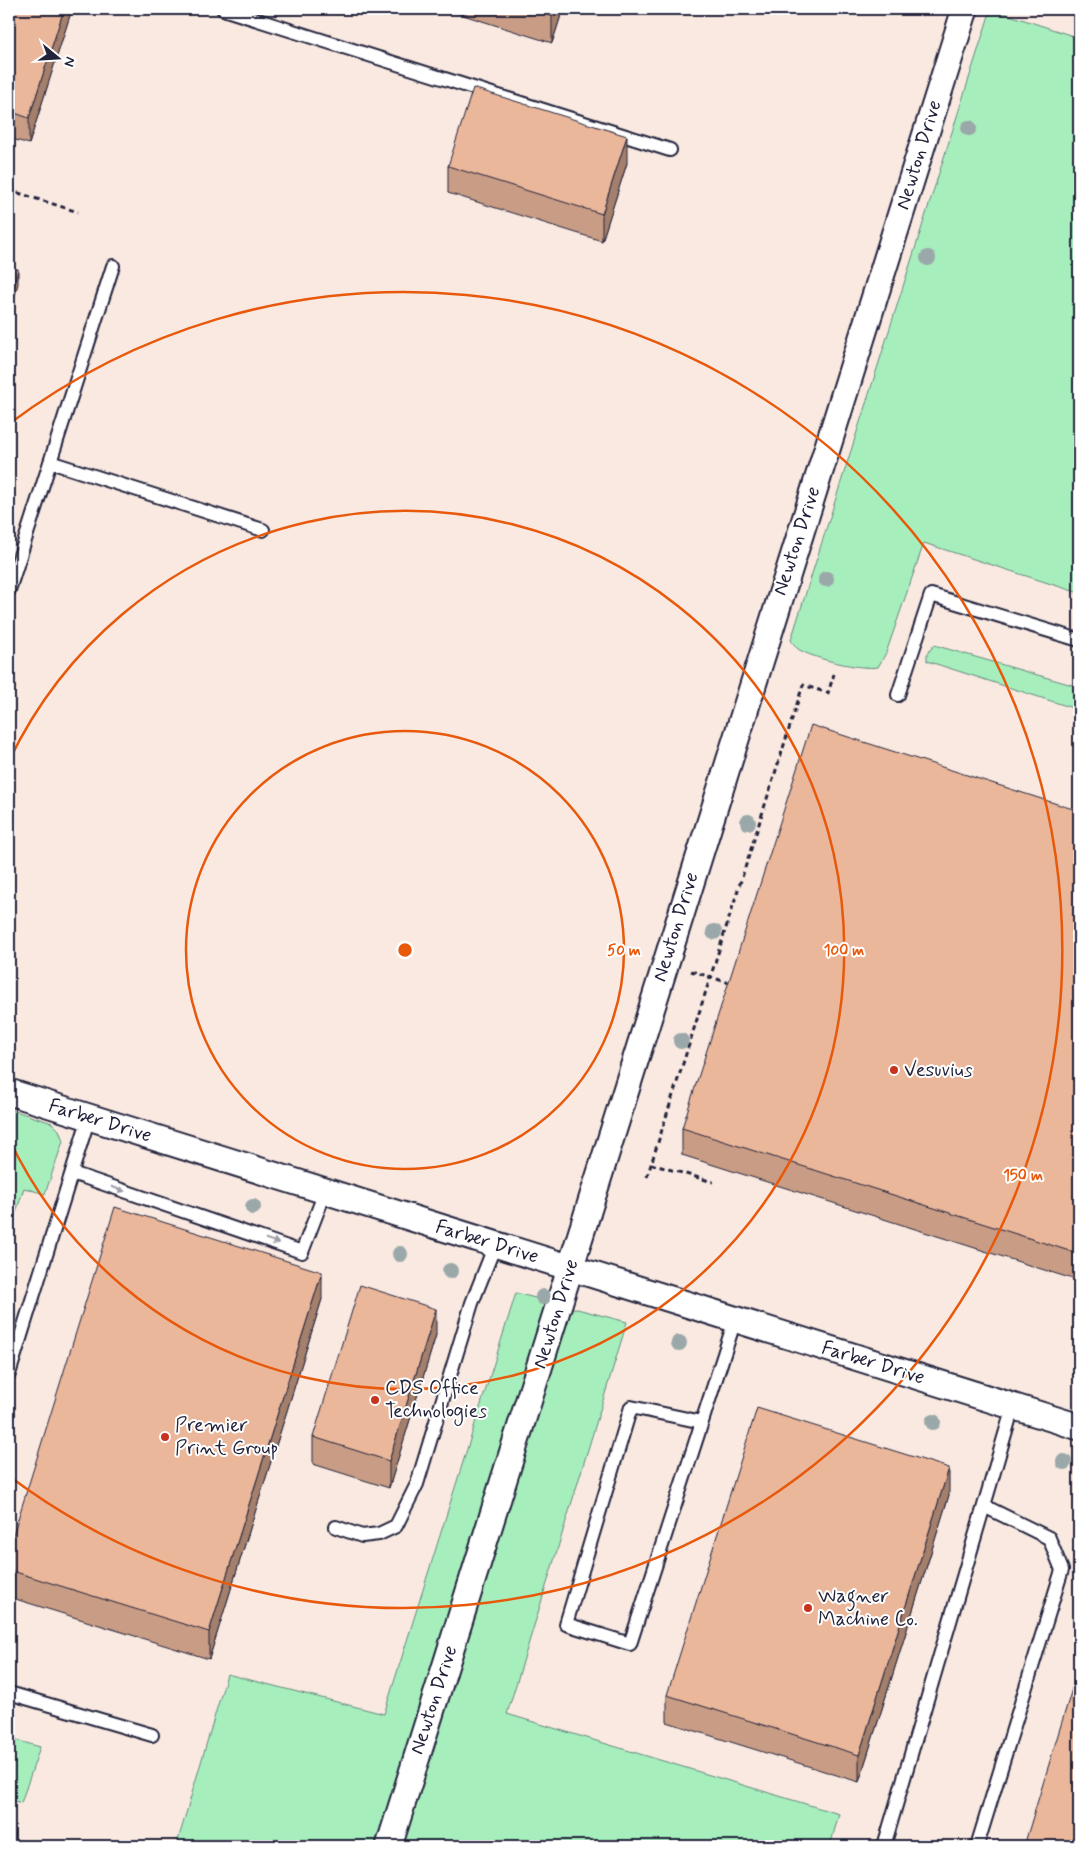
<svg xmlns="http://www.w3.org/2000/svg" width="1088" height="1855" viewBox="0 0 1088 1855" font-family="Mynerve,sans-serif">
<style>
.built{fill:#f9e9e1}
.green{fill:#a6efbd;stroke:#64887c}
.lines{fill:none;stroke-linecap:round;stroke-linejoin:round}
.lane-casing{stroke:#22223b;stroke-width:16}
.street-casing{stroke:#22223b;stroke-width:29}
.path{stroke:#22223b;stroke-width:3;stroke-dasharray:5 4;stroke-linecap:butt}
.lane{stroke:#fff;stroke-width:12}
.street{stroke:#fff;stroke-width:25}
.tree{fill:#9ba8a9}
.wall{fill:#c99d85;stroke:#22223b}
.shaded-wall{fill:#a4806c;stroke:#22223b}
.building{fill:#eab79b;stroke:#22223b}
.oneway{fill:#9c9ca7}
.ring{fill:none;stroke:#e8590c;stroke-width:2.5}
.poi-dot{fill:#c8321e;stroke:#fff;stroke-width:2}
.labels{text-anchor:middle;dominant-baseline:central;stroke-width:4;stroke-linejoin:round;paint-order:stroke}
.street-label{font-size:20px;fill:#22223b;stroke:#fff}
.poi-label{font-size:20px;fill:#22223b;stroke:#fff;text-anchor:start}
.centre{fill:#e8590c;stroke:#fff;stroke-width:2.5}
.ring-label{font-size:15px;text-anchor:middle;font-weight:bold;fill:#e8590c;stroke:#fff;stroke-width:4;stroke-linejoin:round;paint-order:stroke}
</style>
<rect width="100%" height="100%" fill="#fff"/>
<filter id="ink" filterUnits="userSpaceOnUse"><feTurbulence type="fractalNoise" baseFrequency=".02" numOctaves="2"/><feDisplacementMap in="SourceGraphic" scale="10" xChannelSelector="R" yChannelSelector="G"/><feConvolveMatrix kernelMatrix="1 2 1 2 8 2 1 2 1" color-interpolation-filters="sRGB"/></filter>
<g filter="url(#ink)">
<path class="built" d="M9 9H1079V1846H9Z"/>
<path class="green" d="M991 9 1079 38V593L924 543 886 653 878 667C861 670 814 659 798 649 795 646 793 643 791 640Z
M934 645 1079 687V710L927 661V654Z
M9 1109 52 1123 59 1130 63 1141 45 1194 24 1188 9 1234Z
M516 1293 627 1322 507 1714 839 1814 830 1846H184L177 1844 227 1674 384 1714Z
M9 1738 40 1747 21 1803 9 1799Z"/>
<g class="lines">
<defs>
<path id="lane" d="M223 9 670 150
M50 462 263 530
M9 590 113 266
M898 695 931 595 1079 640
M72 1173 302 1252 325 1192
M9 1374 89 1117
M702 1422 631 1407 566 1624 630 1644 735 1320
M336 1527 362 1536 379 1534 396 1526 417 1484 472 1303 495 1245
M9 1693 152 1735
M884 1846 1013 1407
M977 1846 1062 1570 1049 1538 984 1506"/>
<path id="street" d="M9 1092 1079 1427
M389 1846 965 9"/>
</defs>
<use href="#lane" class="lane-casing"/>
<use href="#street" class="street-casing"/>
<path class="path" d="M9 190 78 212
M691 971 733 984
M651 1164 713 1182
M647 1177 803 685 828 693 834 674"/>
<use href="#lane" class="lane"/>
<use href="#street" class="street"/>
</g>
<g class="tree">
<circle cx="969" cy="128" r="8"/>
<circle cx="928" cy="258" r="8"/>
<circle cx="826" cy="579" r="8"/>
<circle cx="748" cy="822" r="8"/>
<circle cx="714" cy="932" r="8"/>
<circle cx="681" cy="1041" r="8"/>
<circle cx="253" cy="1207" r="8"/>
<circle cx="400" cy="1254" r="8"/>
<circle cx="450" cy="1271" r="8"/>
<circle cx="543" cy="1297" r="8"/>
<circle cx="679" cy="1343" r="8"/>
<circle cx="933" cy="1422" r="8"/>
<circle cx="1064" cy="1462" r="8"/>
</g>
<path class="wall" d="M9 9H72L29 144 9 138Z
M444 9H563L552 43Z
M1079 9V38L1073 37V10Z
M627 163 602 241 448 193V166Z
M1079 811V1281L682 1155V1128Z
M322 1299 209 1659 9 1597V1548Z
M436 1335 389 1488 313 1464V1437Z
M949 1495 859 1782 667 1722V1695Z"/>
<path class="shaded-wall" d="M64 9H72L29 144V118Z
M554 9H563L552 43V16Z
M627 136V163L602 241V214Z
M18 269V284L9 317V303Z
M322 1272V1299L209 1659V1632Z
M436 1309V1335L389 1488V1461Z
M949 1468V1495L859 1782V1755Z"/>
<path class="building" d="M9 9H64L29 118 9 111Z
M529 9H554L552 16Z
M1074 9H1079V11L1073 10Z
M473 88 627 136 602 214 448 166Z
M9 267 18 269 9 303Z
M811 725 1079 811V1254L682 1128Z
M115 1207 322 1272 209 1632 9 1570V1548Z
M360 1285 436 1309 389 1461 313 1437Z
M757 1408 949 1468 859 1755 667 1695Z
M1079 1666V1846H1024Z"/>
<defs><path id="oneway-solid" d="M-6-.8H1V-3.2L6.5 0L1 3.2V.8H-6Z" transform="scale(1.25)"/></defs>
<g class="oneway">
<use href="#oneway-solid" transform="translate(118 1189) rotate(19)"/>
<use href="#oneway-solid" transform="translate(272 1241) rotate(19)"/>
</g>
</g>
<g class="ring">
<circle cx="405" cy="950" r="219"/>
<path d="M9 761A439 439 0 1 1 9 1139"/>
<path d="M9 424A658 658 0 1 1 9 1476"/>
</g>
<g class="poi-dot">
<circle cx="894" cy="1070" r="5"/>
<circle cx="375" cy="1400" r="5"/>
<circle cx="165" cy="1437" r="5"/>
<circle cx="808" cy="1608" r="5"/>
</g>
<g class="labels">
<g class="street-label">
<text transform="translate(919 155) rotate(-73)">Newton Drive</text>
<text transform="translate(797 541) rotate(-72)">Newton Drive</text>
<text transform="translate(676 927) rotate(-73)">Newton Drive</text>
<text transform="translate(100 1121) rotate(17)">Farber Drive</text>
<text transform="translate(487 1242) rotate(17)">Farber Drive</text>
<text transform="translate(556 1314) rotate(-73)">Newton Drive</text>
<text transform="translate(873 1363) rotate(17)">Farber Drive</text>
<text transform="translate(434 1700) rotate(-72)">Newton Drive</text>
</g>
<g class="poi-label">
<text x="904" y="1070">Vesuvius</text>
<text x="385" y="1388">CDS Office<tspan x="385" dy="23">Technologies</tspan></text>
<text x="175" y="1425">Premier<tspan x="175" dy="23">Print Group</tspan></text>
<text x="818" y="1596">Wagner<tspan x="818" dy="23">Machine Co.</tspan></text>
</g>
</g>
<circle cx="405" cy="950" r="8" class="centre"/>
<g class="ring-label">
<text x="624" y="955">50 m</text>
<text x="844" y="955">100 m</text>
<text x="1023" y="1180">150 m</text>
</g>
<rect width="1088" height="1855" fill="none" stroke="#fff" stroke-width="30"/>
<rect x="15" y="15" width="1058" height="1825" fill="none" stroke="#22223b" stroke-width="2" filter="url(#ink)"/>
<g transform="translate(58 58) rotate(108)" stroke="#ffffff" stroke-width="4" paint-order="stroke">
<path d="M0-4L9 19L0 12L-9 19Z" fill="#22223b"/>
<text y="-8" font-size="14" font-weight="bold" text-anchor="middle" fill="#22223b">N</text>
</g>
</svg>
